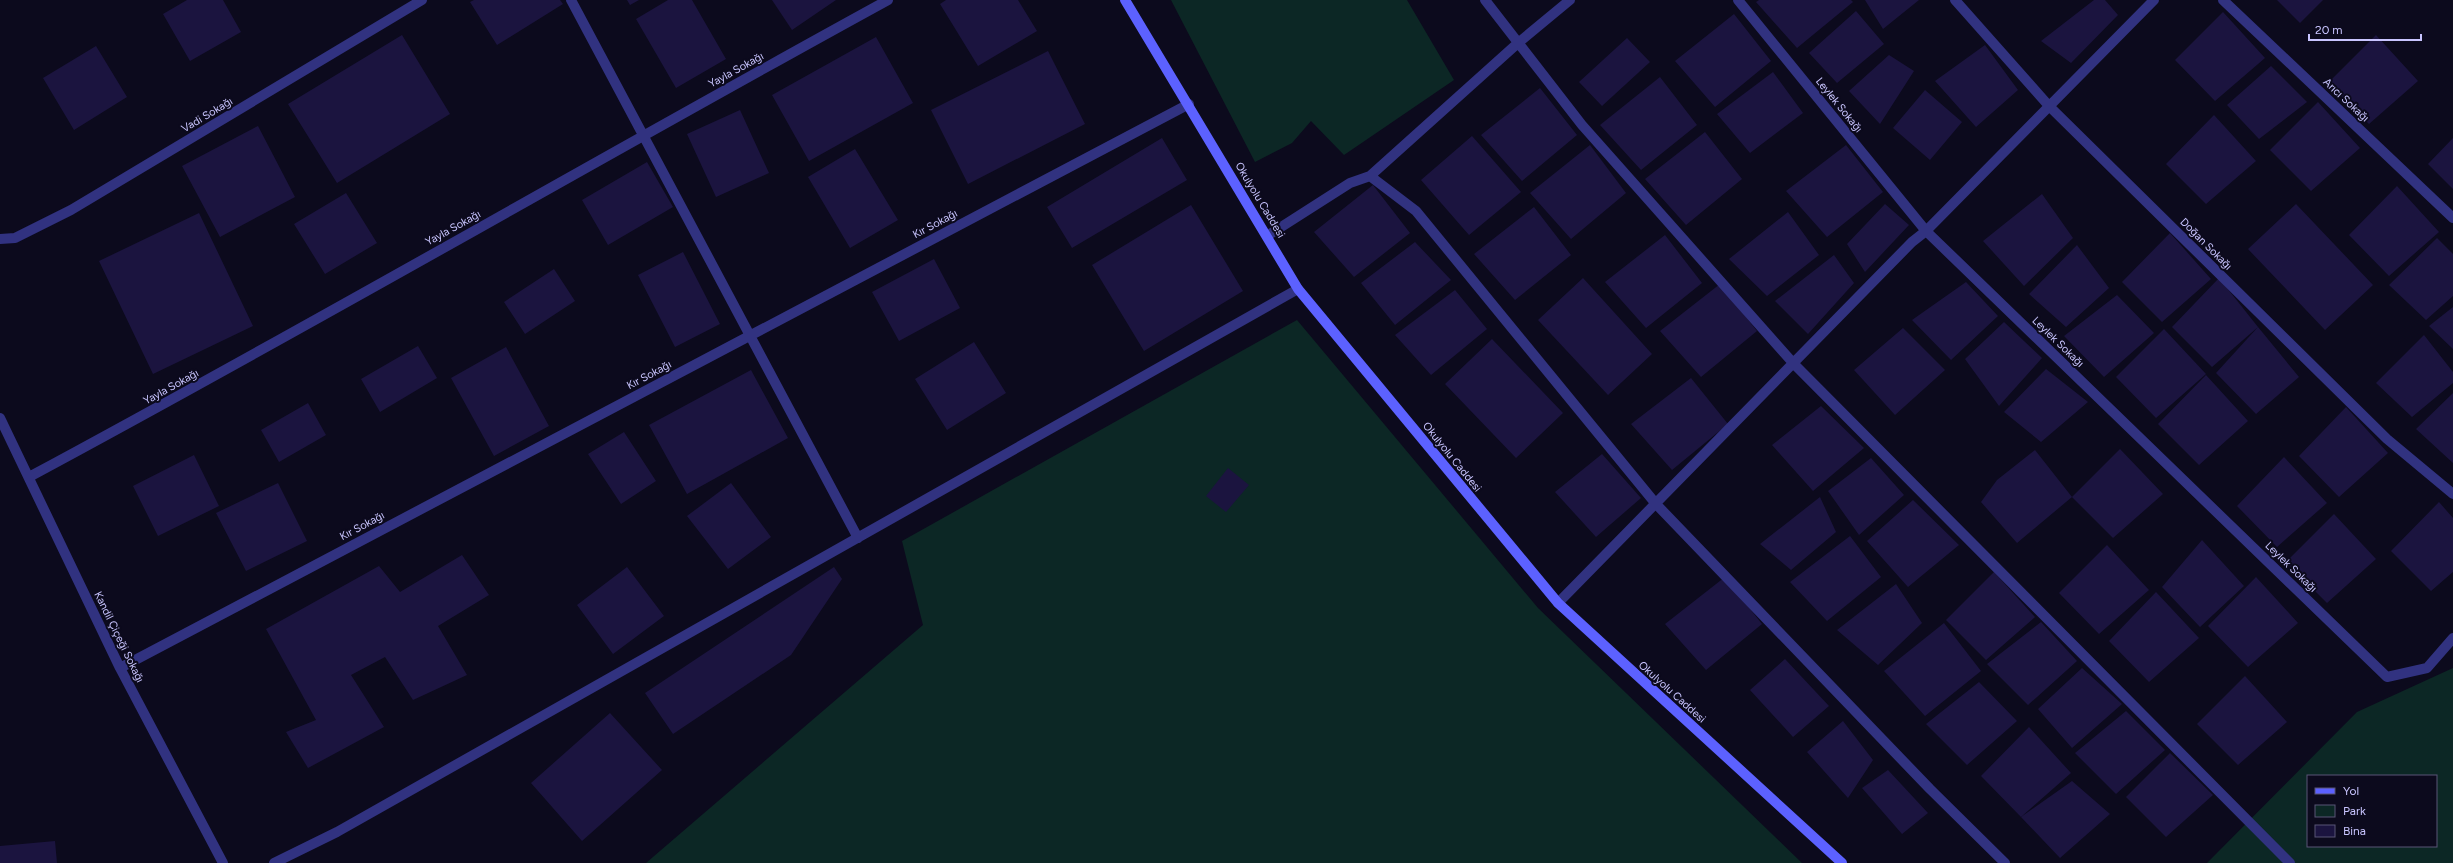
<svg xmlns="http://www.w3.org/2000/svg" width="2453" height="863" viewBox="0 0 2453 863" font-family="Figtree,sans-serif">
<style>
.green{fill:#0c2725;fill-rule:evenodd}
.building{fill:#1b143f}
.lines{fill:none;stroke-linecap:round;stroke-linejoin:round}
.street{stroke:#313280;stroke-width:10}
.secondary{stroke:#5c61ff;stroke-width:10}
.labels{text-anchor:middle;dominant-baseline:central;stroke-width:4;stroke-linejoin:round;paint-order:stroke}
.street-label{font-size:11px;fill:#c9c5ff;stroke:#0c0a1d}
</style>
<rect width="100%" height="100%" fill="#0c0a1d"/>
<path class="green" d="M1171 0H1407L1454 80 1344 155 1311 121 1292 143 1255 162Z
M1297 320 1538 608 1802 863H646L923 625 902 541Z
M2453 668V863H2207L2357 712ZM2308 776H2436V846H2308Z"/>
<path class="building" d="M187 0H223L241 32 190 61 163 14Z
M474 0H560L563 4 497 45 470 2Z
M627 0H639L630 5Z
M668 0H692L726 59 676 88 636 19Z
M772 0H836L792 30Z
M946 0H1018L1037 31 978 66 940 4Z
M1759 0H1851L1853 2 1797 48 1756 2Z
M1865 0H1919L1883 29Z
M2094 0H2105L2118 15 2071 63 2041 41Z
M2277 0H2323L2300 23Z
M1856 11 1884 44 1837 83 1809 53Z
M2223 12 2265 58 2215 101 2175 60Z
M1734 14 1771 61 1715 107 1675 61Z
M402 35 450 114 337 183 288 104Z
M2376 35 2418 81 2369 124 2328 83Z
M876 37 913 103 809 161 772 95Z
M1627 38 1650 62 1602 106 1579 82Z
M1985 45 2018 90 1976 127 1935 81Z
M96 46 127 97 74 130 43 78Z
M1048 51 1085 124 968 184 931 110Z
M1889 55 1914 71 1880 124 1849 91Z
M2271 66 2307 102 2259 139 2227 105Z
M1773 72 1803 113 1750 153 1717 114Z
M1660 77 1697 125 1641 170 1600 125Z
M1540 88 1577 135 1522 181 1481 135Z
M1925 90 1962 122 1930 160 1893 128Z
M2318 102 2360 148 2311 191 2270 150Z
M740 110 769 173 716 197 687 134Z
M2214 115 2256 161 2206 204 2166 164Z
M258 126 295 197 220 237 182 166Z
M1705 132 1742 179 1686 225 1645 179Z
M1472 136 1521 192 1469 235 1421 180Z
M1162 138 1187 180 1072 248 1047 207Z
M2453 138V189L2428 164Z
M1590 145 1626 193 1571 239 1530 193Z
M1846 145 1883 192 1827 237 1786 191Z
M855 149 898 220 850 248 808 177Z
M647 162 673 207 608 245 582 200Z
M1373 185 1410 233 1354 277 1314 232Z
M2397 186 2439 232 2389 276 2349 235Z
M346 193 377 243 325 274 294 224Z
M2042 194 2073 238 2024 286 1983 241Z
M1885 204 1909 225 1865 272 1847 244Z
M2296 204 2373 285 2325 330 2248 249Z
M1191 205 1243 291 1144 351 1092 265Z
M1534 207 1571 255 1515 300 1474 254Z
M1788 212 1819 255 1767 296 1729 259Z
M199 213 253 326 153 374 99 261Z
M2170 233 2211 279 2162 322 2122 282Z
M1665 235 1702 283 1646 328 1605 282Z
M2437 238 2453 254V296L2426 320 2389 285Z
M1415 242 1451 280 1395 325 1361 283Z
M2077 245 2109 288 2066 327 2029 294Z
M683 252 720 324 675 347 638 275Z
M1834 255 1854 283 1808 334 1775 301Z
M934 259 960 308 899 341 872 292Z
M554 269 575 301 525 334 504 302Z
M1583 278 1652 354 1608 395 1538 320Z
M2219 278 2258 327 2212 367 2172 327Z
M1966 282 1998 316 1951 360 1912 320Z
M1720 284 1757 331 1701 377 1660 331Z
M1455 290 1487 329 1431 375 1395 335Z
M2117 295 2154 333 2104 377 2064 336Z
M2453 307V349L2429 326Z
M2004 322 2042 358 1999 406 1965 359Z
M2258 327 2299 377 2256 414 2216 373Z
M1903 328 1945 370 1895 415 1854 370Z
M2164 329 2206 374 2156 418 2116 377Z
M2424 335 2453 372V383L2412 417 2376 383Z
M1492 339 1563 413 1516 458 1445 384Z
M974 342 1006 393 947 430 915 379Z
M418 346 437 378 380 412 361 379Z
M506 347 549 426 494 456 451 378Z
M2046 369 2088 402 2041 442 2004 412Z
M751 370 788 438 687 494 649 425Z
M2206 375 2248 421 2199 465 2158 424Z
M1691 378 1728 424 1672 470 1631 424Z
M2453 393V463L2416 429Z
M308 403 326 435 279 462 261 430Z
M1821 406 1864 448 1813 491 1772 445Z
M2346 407 2388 453 2339 497 2299 456Z
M624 432 656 481 621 504 588 454Z
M2120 449 2163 494 2113 538 2072 497 2017 543 1981 502 1997 480 2035 450 2072 497Z
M1602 454 1641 498 1596 537 1555 492Z
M194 455 219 506 158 536 133 486Z
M2284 457 2327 503 2277 547 2237 506Z
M1871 458 1904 495 1859 535 1828 491Z
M1228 468 1249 485 1226 512 1206 496Z
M278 483 307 541 246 571 216 513Z
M731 483 771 537 728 569 687 516Z
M1820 497 1836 532 1791 570 1760 544Z
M1913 500 1959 545 1908 587 1867 541Z
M2439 502 2453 518V572L2431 591 2391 551Z
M2334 514 2376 559 2327 603 2286 562Z
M1850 536 1881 577 1827 621 1790 582Z
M2202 540 2244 586 2200 627 2162 587Z
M2107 545 2149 590 2099 634 2059 593Z
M462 555 489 595 438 626 467 675 413 700 385 657 351 675 384 727 308 768 286 732 316 720 266 629 379 566 400 592Z
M627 567 664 616 613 654 577 605Z
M834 567 842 579 791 655 673 734 645 693Z
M1994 572 2035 617 1986 660 1946 620Z
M1725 577 1762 624 1706 670 1665 624Z
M2256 577 2298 623 2248 667 2208 626Z
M1896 584 1922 623 1878 665 1837 630Z
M2156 592 2199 638 2149 682 2109 641Z
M2041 622 2077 661 2028 705 1987 664Z
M1944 623 1981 671 1925 716 1884 671Z
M1785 659 1829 706 1793 737 1750 690Z
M2082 668 2122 704 2072 748 2038 709Z
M2245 676 2287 722 2238 765 2197 724Z
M1979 682 2017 721 1967 765 1926 724Z
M2126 711 2165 750 2116 794 2075 753Z
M610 713 662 770 582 841 531 783Z
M1843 721 1873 760 1848 798 1807 752Z
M2029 727 2071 773 2021 817 1981 776Z
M2170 753 2213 795 2166 837 2126 797Z
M1888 770 1928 813 1902 834 1862 788Z
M2072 781 2110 814 2060 858 2021 817Z
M55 841 57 863H0V846Z"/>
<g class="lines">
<path class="street" d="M571 0 858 538
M1485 0 1582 125 1794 364 2290 863
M1738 0 1926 231 2387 677 2427 668 2453 638
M1955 0 2049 106 2387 439 2453 494
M2223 0 2453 218
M1370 176 1518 43 1570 0
M1267 236 1350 183 1370 176 1416 211 1656 504 1930 789 2005 863
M0 239 15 238 71 210 422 0
M0 418 120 668 223 863
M29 477C318 322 601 157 888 0
M1558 603 1912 242 1926 231 2154 0
M120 668 1189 104
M274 863 337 832 1298 289"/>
<path class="secondary" d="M1125 0 1298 289 1558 603 1842 863"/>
</g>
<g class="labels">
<g class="street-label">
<text transform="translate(736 70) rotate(-29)">Yayla Sokağı</text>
<text transform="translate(2346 100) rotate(43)">Arıcı Sokağı</text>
<text transform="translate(1839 105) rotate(51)">Leylek Sokağı</text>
<text transform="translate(207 115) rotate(-31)">Vadi Sokağı</text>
<text transform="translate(1260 200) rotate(59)">Okulyolu Caddesi</text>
<text transform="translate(935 224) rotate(-28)">Kır Sokağı</text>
<text transform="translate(453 228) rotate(-29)">Yayla Sokağı</text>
<text transform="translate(2206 244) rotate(45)">Doğan Sokağı</text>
<text transform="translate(2058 342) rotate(44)">Leylek Sokağı</text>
<text transform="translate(649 375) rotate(-28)">Kır Sokağı</text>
<text transform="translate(171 387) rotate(-29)">Yayla Sokağı</text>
<text transform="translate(1452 457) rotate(51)">Okulyolu Caddesi</text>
<text transform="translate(362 526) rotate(-28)">Kır Sokağı</text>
<text transform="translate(2291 567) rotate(44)">Leylek Sokağı</text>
<text transform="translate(119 637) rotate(64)">Kandil Çiçeği Sokağı</text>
<text transform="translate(1672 692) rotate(42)">Okulyolu Caddesi</text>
</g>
</g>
<rect x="2307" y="775" width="130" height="72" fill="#0c0a1d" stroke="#585577"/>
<rect x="2315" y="788" width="20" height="6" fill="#5c61ff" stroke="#585577"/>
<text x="2343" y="795" font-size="12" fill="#c9c5ff">Yol</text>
<rect x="2315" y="805" width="20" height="12" fill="#0c2725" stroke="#585577"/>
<text x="2343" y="815" font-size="12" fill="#c9c5ff">Park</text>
<rect x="2315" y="825" width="20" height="12" fill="#1b143f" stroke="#585577"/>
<text x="2343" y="835" font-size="12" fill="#c9c5ff">Bina</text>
<path d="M2309 34v6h112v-6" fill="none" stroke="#c9c5ff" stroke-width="2"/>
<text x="2315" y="34" font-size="12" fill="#c9c5ff" stroke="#0c0a1d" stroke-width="3" paint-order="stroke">20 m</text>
</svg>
